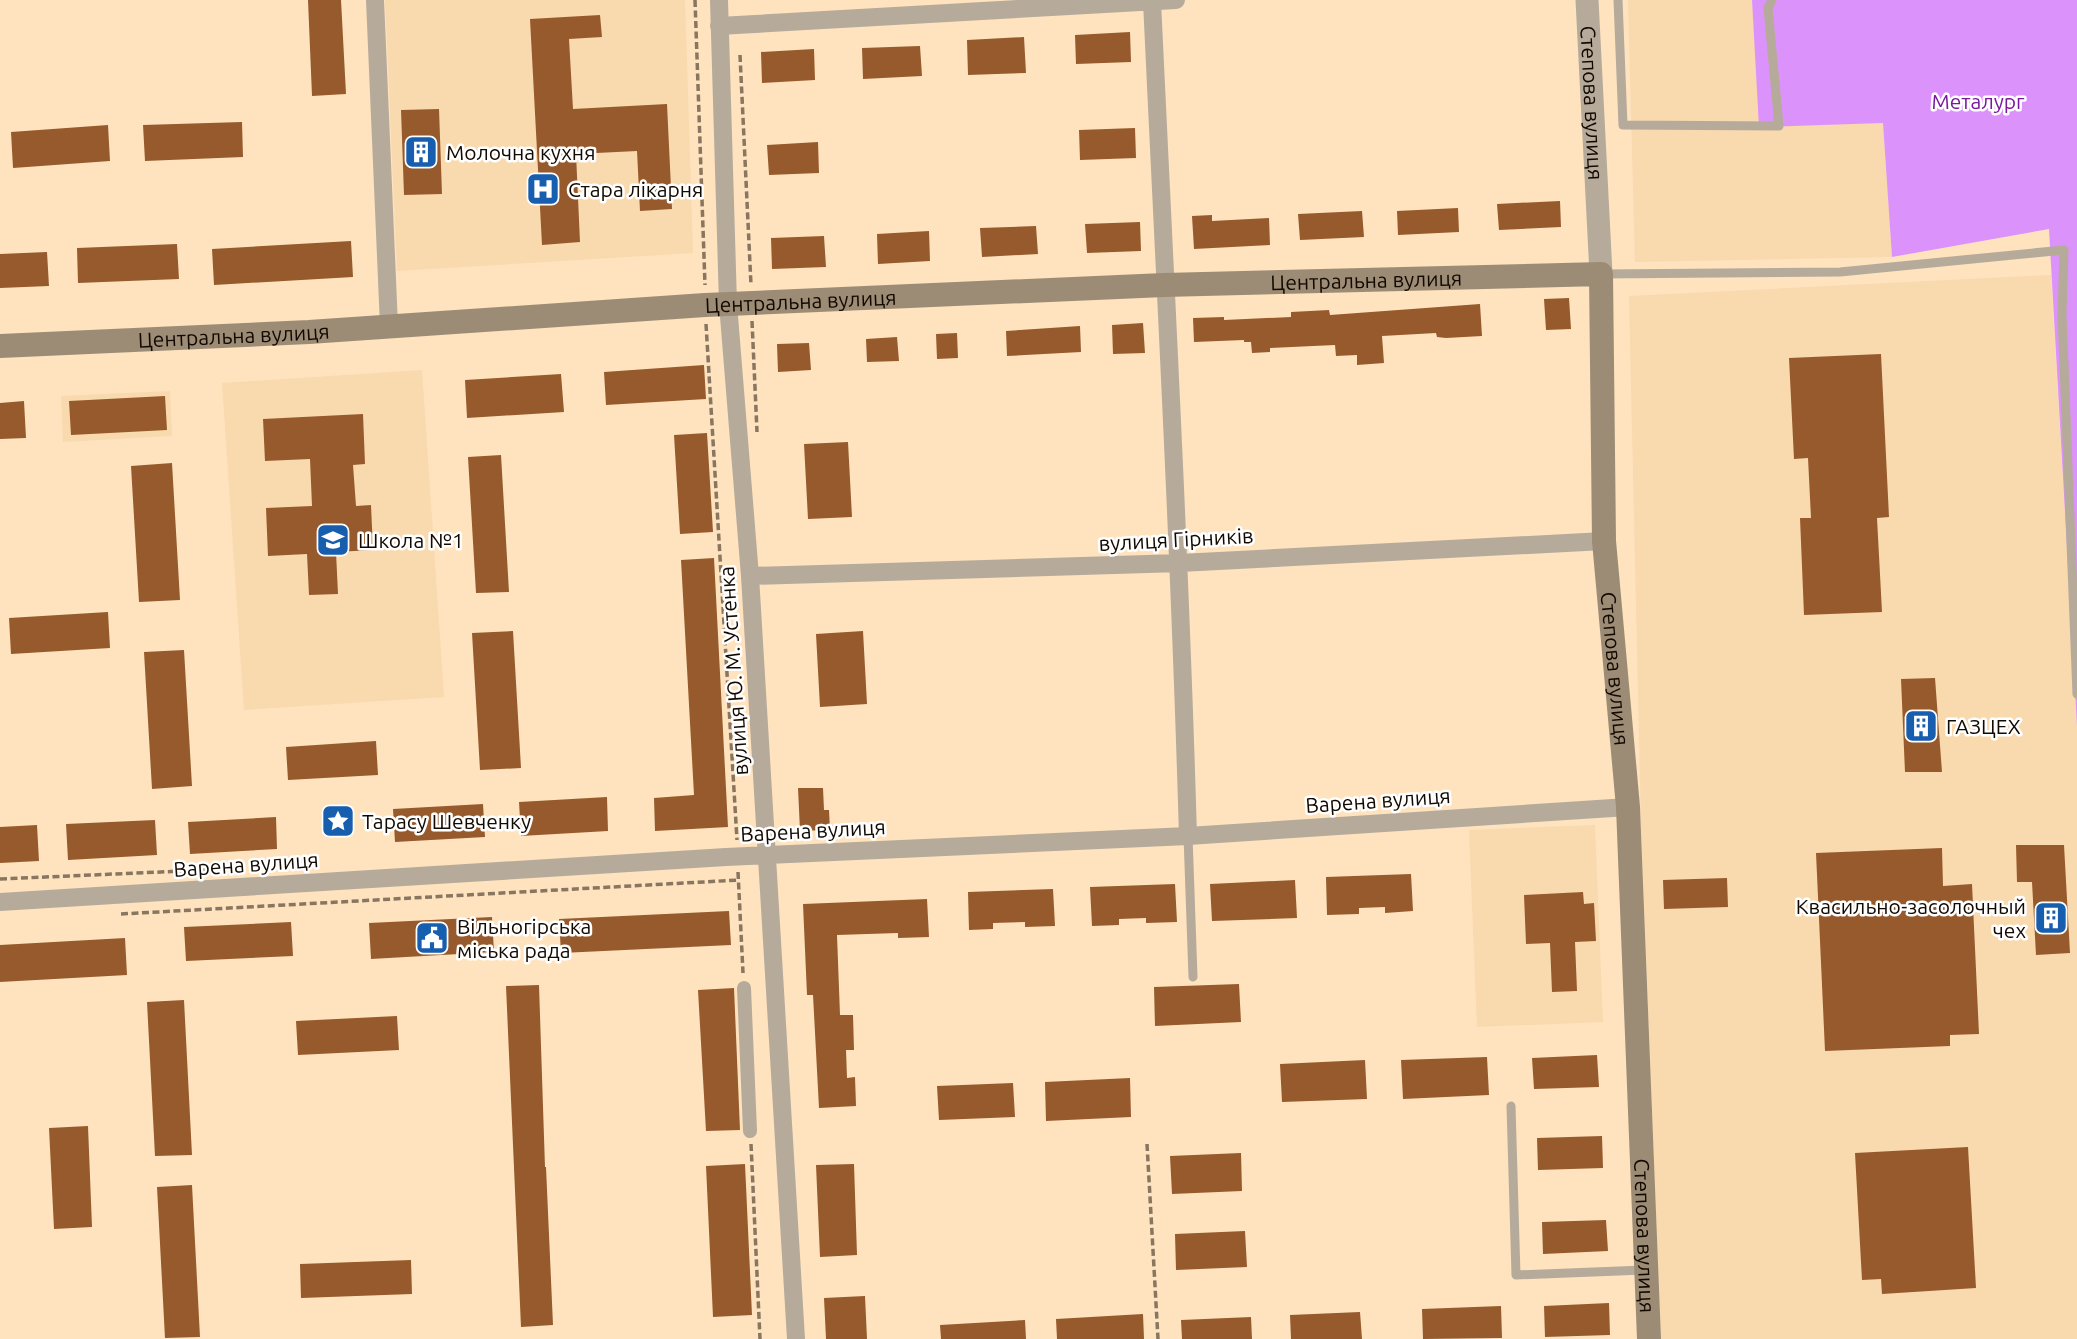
<svg xmlns="http://www.w3.org/2000/svg" width="2077" height="1339" viewBox="0 0 2077 1339" font-family="Ubuntu,sans-serif">
<style>
.built{fill:#f9d9ae}
.green{fill:#dc92fb}
.building{fill:#975a2c}
.lines{fill:none;stroke-linecap:round;stroke-linejoin:round}
.path{stroke:#887660;stroke-width:3.5;stroke-dasharray:7 3.5;stroke-linecap:butt}
.service{stroke:#b6aa9b;stroke-width:9}
.pedestrian{stroke:#b6aa9b;stroke-width:14}
.minor{stroke:#b6aa9b;stroke-width:18}
.tertiary{stroke:#b6aa9b;stroke-width:23}
.secondary{stroke:#9d8c75;stroke-width:24}
.labels{text-anchor:middle;dominant-baseline:central;stroke-width:5;stroke-linejoin:round;paint-order:stroke}
.park-label{font-size:21px;fill:#7a199b;stroke:#fff}
.street-label{font-size:21px;fill:#120901;stroke:#fff}
.poi-label{font-size:21px;fill:#120901;stroke:#fff;text-anchor:start}
</style>
<rect width="100%" height="100%" fill="#fee3be"/>
<path class="built" d="M385 0H685L693 253 397 271Z
M1628 0H1752L1760 127 1883 122 1892 257 1635 262Z
M2051 275 2077 726V1339H1661L1641 824 1629 296Z
M422 370 444 697 244 710 222 383Z
M170 391 172 436 63 442 61 396Z
M1595 825 1603 1022 1477 1027 1469 830Z"/>
<path class="green" d="M1752 0H2077V726L2049 229 1892 257 1883 123 1759 127Z"/>
<path class="building" d="M308 0H341L346 94 312 96Z
M600 15 602 37 569 39 573 109 667 104 672 209 640 211 637 151 576 154 580 242 542 245 530 19Z
M1130 32 1131 62 1076 64 1075 35Z
M1024 37 1026 73 968 75 967 40Z
M920 46 922 76 863 79 862 48Z
M814 49 815 80 762 83 761 52Z
M439 109 442 194 404 195 401 110Z
M242 122 243 157 145 161 143 125Z
M108 125 110 161 13 168 11 132Z
M1135 128 1136 158 1080 160 1079 130Z
M818 142 819 173 769 175 767 145Z
M1560 201 1561 227 1499 230 1497 204Z
M1458 208 1459 232 1398 235 1397 211Z
M1362 211 1364 237 1300 240 1298 214Z
M1212 215V221L1269 218 1270 245 1194 249 1192 216Z
M1140 222 1141 251 1087 253 1085 224Z
M1036 226 1038 254 982 257 980 228Z
M929 231 930 261 878 264 877 234Z
M824 236 826 267 772 269 771 238Z
M351 241 353 277 214 285 212 249Z
M177 244 179 279 78 283 77 248Z
M47 252 49 286 0 288V254Z
M1569 298 1571 329 1546 330 1544 299Z
M1480 304 1482 336 1446 338 1437 337 1436 333 1382 336 1384 363 1357 365V355L1336 356 1335 345 1270 348V352L1252 353 1251 342H1244V340L1194 342 1193 318 1224 317V320L1291 317V312L1329 310 1330 315Z
M1143 323 1145 353 1113 354 1112 325Z
M1080 326 1081 352 1007 356 1006 331Z
M957 333 958 358 937 359 936 334Z
M897 337 899 361 867 362 866 339Z
M809 343 811 370 778 372 777 344Z
M1881 354 1889 517 1877 518 1882 612 1804 615 1800 518H1811L1808 458 1794 459 1789 358Z
M704 365 706 399 606 405 604 372Z
M561 374 564 412 467 418 465 380Z
M165 396 167 430 71 435 69 401Z
M24 401 26 438 0 439V403Z
M363 414 365 464 353 465 356 506 371 505 373 550 336 552 338 594 309 595 307 554 268 556 266 508 312 506 310 459 265 461 263 419Z
M707 433 713 532 680 534 674 435Z
M848 442 852 517 808 519 804 444Z
M501 455 509 592 476 593 468 457Z
M172 463 180 600 139 602 131 466Z
M714 558 728 827 655 831 654 798 694 795 681 560Z
M108 612 110 648 11 654 9 618Z
M513 631 521 768 480 770 472 633Z
M863 631 867 704 820 707 816 634Z
M184 650 192 786 152 789 144 652Z
M1935 678 1942 772H1905L1901 679Z
M376 741 378 775 288 780 286 747Z
M798 788H823L824 810H829L830 830 800 831Z
M607 797 608 831 521 836 519 802Z
M483 804 485 837 395 842 393 809Z
M276 817 277 849 190 854 188 822Z
M155 820 157 855 68 860 66 824Z
M37 825 39 861 0 863V827Z
M2016 845H2064L2070 953 2036 955 2032 882H2017Z
M1942 848 1943 886 1972 884 1979 1034 1950 1035V1046L1825 1051 1816 853Z
M1411 874 1413 911 1385 913V907L1359 908V914L1327 915 1326 877Z
M1727 878 1728 907 1664 909 1663 880Z
M1295 880 1297 918 1212 921 1210 884Z
M1175 884 1177 922 1146 923V918L1119 919V925L1092 926 1090 887Z
M1053 889 1055 926 1025 927V922L993 923V929L969 930 968 892Z
M1583 892 1584 904 1594 903 1596 941 1575 942 1577 991 1552 992 1550 943 1526 944 1524 895Z
M927 899 929 937 898 938V933L837 935 840 1015H853L854 1050H846L847 1078 855 1077 856 1106 819 1108 813 995H807L803 904Z
M729 911 731 945 561 953 559 919Z
M492 917 494 952 371 959 369 923Z
M291 922 293 956 186 961 184 927Z
M125 938 127 975 0 982V945Z
M1239 984 1241 1022 1155 1026 1154 987Z
M539 985 545 1167H546L553 1325 521 1327 506 986Z
M734 988 740 1130 706 1131 698 990Z
M184 1000 192 1155 155 1156 147 1002Z
M397 1016 399 1050 298 1055 296 1021Z
M1597 1055 1599 1087 1534 1089 1532 1058Z
M1487 1057 1489 1095 1403 1099 1401 1060Z
M1365 1060 1367 1099 1282 1102 1280 1064Z
M1130 1078 1131 1117 1046 1121 1045 1082Z
M1013 1083 1015 1117 939 1120 937 1086Z
M88 1126 92 1227 54 1229 49 1128Z
M1602 1136 1603 1168 1538 1170 1537 1138Z
M1968 1147 1976 1288 1882 1294 1881 1279 1862 1280 1855 1153Z
M1241 1153 1242 1191 1172 1194 1170 1156Z
M745 1164 752 1315 713 1317 706 1166Z
M854 1164 857 1255 820 1257 816 1165Z
M192 1185 200 1337 165 1338 157 1187Z
M1606 1220 1608 1251 1543 1254 1542 1222Z
M1245 1231 1247 1267 1176 1270 1175 1234Z
M411 1260 412 1294 301 1298 300 1264Z
M865 1296 867 1339H826L824 1298Z
M1609 1303 1610 1335 1545 1337 1544 1306Z
M1501 1306 1502 1338 1423 1339 1422 1309Z
M1360 1312 1362 1339H1291L1290 1315Z
M1143 1314 1144 1339H1057L1056 1319Z
M1251 1317 1252 1339H1182L1181 1320Z
M1025 1320 1026 1339H941L940 1325Z"/>
<g class="lines">
<path class="path" d="M695 0 705 285
M740 55 751 285
M752 321 757 432
M706 324 737 840
M738 872 743 973
M0 879 229 869
M121 914 739 880
M751 1144 760 1339
M1147 1144 1158 1339"/>
<path class="service" d="M1618 0 1623 125 1779 126 1768 8 1772 0
M1602 274 1840 272 2064 250 2062 315 2077 694
M1188 836 1193 977
M1511 1106 1516 1275 1644 1270"/>
<path class="pedestrian" d="M744 988 750 1131"/>
<path class="minor" d="M375 0 389 326
M719 0 728 304 750 576 796 1339
M1152 1C1165 279 1180 558 1188 836
M719 26 1176 0
M750 576 1180 563 1604 541
M0 902 726 857 1188 836 1628 807"/>
<path class="tertiary" id="s1" d="M1587 0 1601 274"/>
<path class="secondary" id="s2" d="M0 346 309 332 705 305 1164 285 1601 274 1604 541 1628 807 1649 1339"/>
</g>
<defs>
<symbol id="building-square" viewBox="-11 -11 22 22"><rect x="-9" y="-9" width="18" height="18" rx="4" fill="#185eae" stroke="#fff"/><path d="M-4-6H4V6H1V3H-1V6H-4ZM-2.5-4.3h1.7v1.8h-1.7ZM.8-4.3h1.7v1.8H.8ZM-2.5-1h1.7V.8h-1.7ZM.8-1h1.7V.8H.8Z" fill="#fff"/></symbol>
<symbol id="hospital-square" viewBox="-11 -11 22 22"><rect x="-9" y="-9" width="18" height="18" rx="4" fill="#185eae" stroke="#fff"/><path d="M-5-5h3v3.5h4V-5h3V5h-3V1.5h-4V5h-3Z" fill="#fff"/></symbol>
<symbol id="school-square" viewBox="-11 -11 22 22"><rect x="-9" y="-9" width="18" height="18" rx="4" fill="#185eae" stroke="#fff"/><path d="M0-5L7-2L0 1L-7-2ZM-4 1L0 2.5L4 1V4Q0 6-4 4Z" fill="#fff"/></symbol>
<symbol id="sight-square" viewBox="-11 -11 22 22"><rect x="-9" y="-9" width="18" height="18" rx="4" fill="#185eae" stroke="#fff"/><path d="M0-6L1.8-2.2L6-1.7L2.9 1.2L3.7 5.4L0 3.3L-3.7 5.4L-2.9 1.2L-6-1.7L-1.8-2.2Z" fill="#fff"/></symbol>
<symbol id="civic-square" viewBox="-11 -11 22 22"><rect x="-9" y="-9" width="18" height="18" rx="4" fill="#185eae" stroke="#fff"/><path d="M-.6-6.5H3V-4.5H.6V-3L4-1V1h2V6H-6V1h2V-1L-.6-3ZM-1.2 2.5V6h2.4V2.5Z" fill="#fff"/></symbol>
</defs>
<g fill-rule="evenodd">
<use href="#building-square" x="402" y="133" width="38" height="38"/>
<use href="#hospital-square" x="524" y="170" width="38" height="38"/>
<use href="#school-square" x="314" y="521" width="38" height="38"/>
<use href="#building-square" x="1902" y="707" width="38" height="38"/>
<use href="#sight-square" x="319" y="802" width="38" height="38"/>
<use href="#building-square" x="2032" y="899" width="38" height="38"/>
<use href="#civic-square" x="413" y="919" width="38" height="38"/>
</g>
<g class="labels">
<g class="park-label">
<text x="1978" y="101">Металург</text>
</g>
<g class="street-label">
<text stroke="none"><textPath href="#s1" startOffset="103">Степова вулиця</textPath></text>
<text stroke="none"><textPath href="#s2" startOffset="1368">Центральна вулиця</textPath></text>
<text stroke="none"><textPath href="#s2" startOffset="802">Центральна вулиця</textPath></text>
<text stroke="none"><textPath href="#s2" startOffset="234">Центральна вулиця</textPath></text>
<text transform="translate(1176 539) rotate(-3)">вулиця Гірників</text>
<text stroke="none"><textPath href="#s2" startOffset="1998">Степова вулиця</textPath></text>
<text transform="translate(733 671) rotate(-94)">вулиця Ю. М. Устенка</text>
<text transform="translate(1378 800) rotate(-4)">Варена вулиця</text>
<text transform="translate(813 830) rotate(-3)">Варена вулиця</text>
<text transform="translate(246 864) rotate(-4)">Варена вулиця</text>
<text stroke="none"><textPath href="#s2" startOffset="2566">Степова вулиця</textPath></text>
</g>
<g class="poi-label">
<text x="446" y="152">Молочна кухня</text>
<text x="568" y="189">Стара лікарня</text>
<text x="358" y="540">Школа №1</text>
<text x="1946" y="726">ГАЗЦЕХ</text>
<text x="362" y="821">Тарасу Шевченку</text>
<text x="2026" y="906" text-anchor="end">Квасильно-засолочный<tspan x="2026" dy="24">чех</tspan></text>
<text x="457" y="926">Вільногірська<tspan x="457" dy="24">міська рада</tspan></text>
</g>
</g>
</svg>
